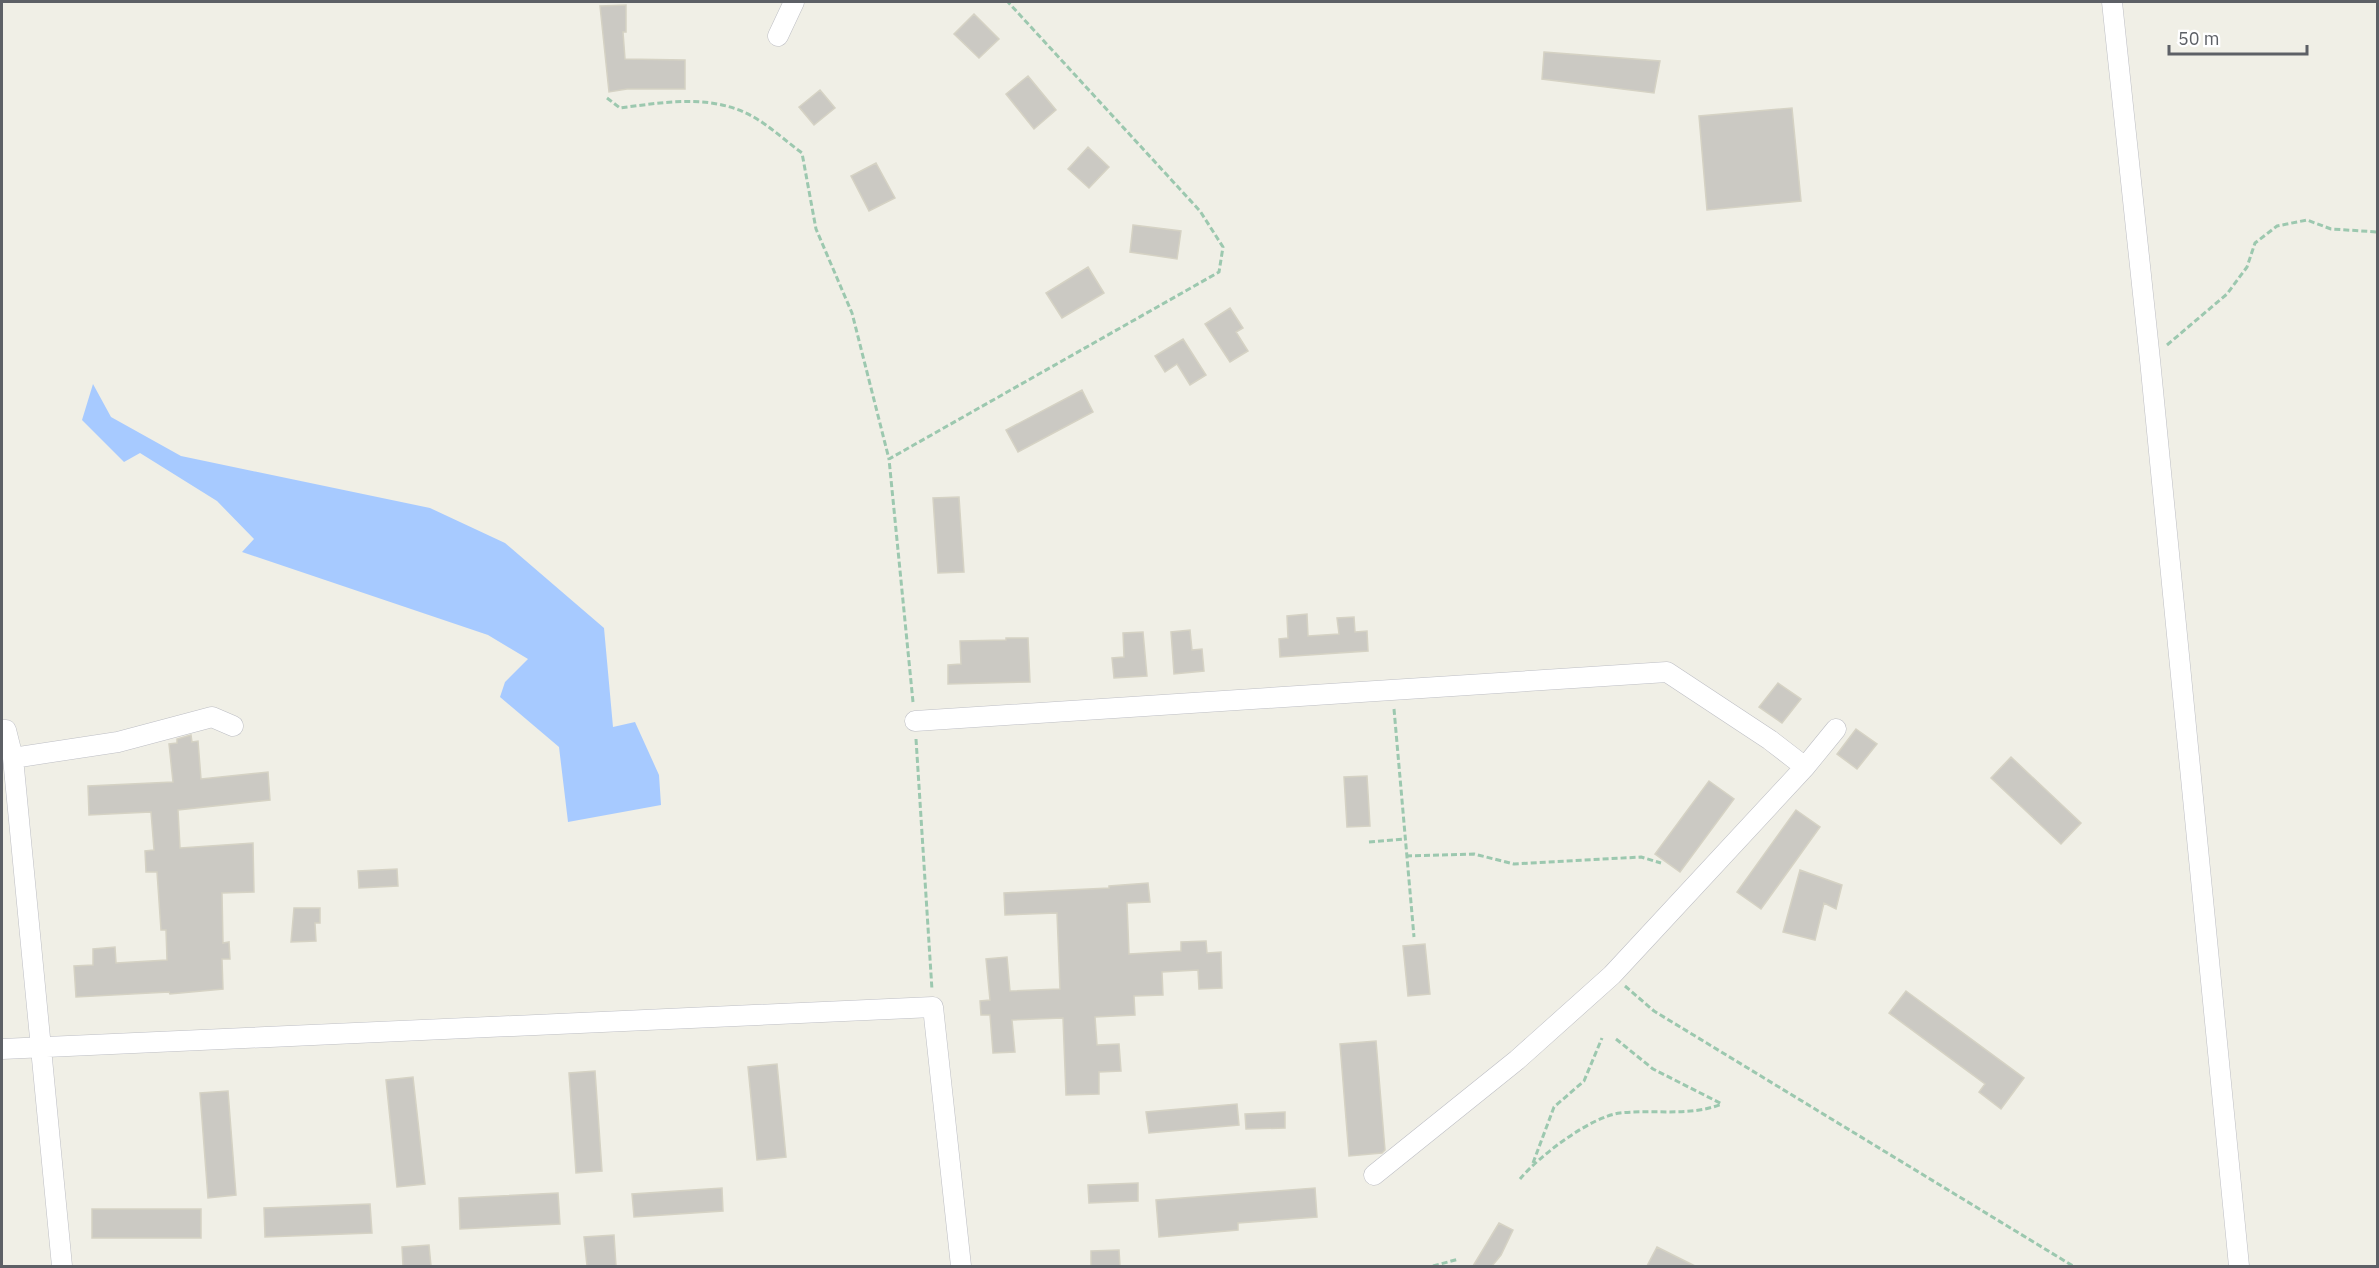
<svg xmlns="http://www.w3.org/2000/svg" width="2379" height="1268" viewBox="0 0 2379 1268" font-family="'IBM Plex Sans',sans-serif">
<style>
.water{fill:#a7caff}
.building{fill:#cbc9c3;stroke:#d5d2c4;stroke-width:1.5}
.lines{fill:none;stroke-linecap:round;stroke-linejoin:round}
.street-casing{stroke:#bdbec4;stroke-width:21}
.path{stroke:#9cc8af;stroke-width:3;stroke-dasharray:6 3;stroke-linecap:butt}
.street{stroke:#fff;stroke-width:20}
</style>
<rect width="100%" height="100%" fill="#f0efe6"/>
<path class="water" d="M93 384 111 417 181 456 430 508 505 543 604 628 613 727 635 722 659 775 661 805 568 822 559 747 500 697 505 682 528 659 488 635 242 552 254 539 217 501 140 453 124 462 82 420Z"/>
<path class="building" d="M626 5V32H623L625 59 685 60V89H627L609 92 600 6Z
M974 14 999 39 979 58 954 34Z
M1544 52 1660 61 1654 93 1542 79Z
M1028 76 1056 110 1034 129 1006 94Z
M820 90 835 108 814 125 799 107Z
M1792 108 1801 201 1707 210 1699 116Z
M1088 147 1109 167 1089 188 1068 169Z
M876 163 895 198 869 211 851 176Z
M1133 225 1181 231 1177 259 1130 252Z
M1088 267 1104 293 1062 318 1046 293Z
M1230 308 1243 328 1236 332 1248 351 1230 362 1205 324Z
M1183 339 1206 375 1190 385 1177 364 1165 372 1155 356Z
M1082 390 1093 412 1018 452 1006 430Z
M959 497 964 572 938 573 933 498Z
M1307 614 1308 636 1339 634 1337 618 1354 617 1355 632 1367 631 1368 651 1280 657 1279 639 1288 638 1287 616Z
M1190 630 1192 650 1202 649 1204 671 1174 674 1171 632Z
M1143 632 1147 676 1114 678 1112 658 1124 657 1123 633Z
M1006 638H1028L1030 682 948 684V665L961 664 960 641 1006 640Z
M1778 683 1801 699 1782 723 1759 707Z
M1856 729 1877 744 1857 769 1837 754Z
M191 735 192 742 198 741 201 779 268 772 270 800 178 810 180 848 253 843 254 892 222 893 223 943 229 942 230 959H222L223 989 170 994 169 992 76 997 74 966 93 965V949L115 947 116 963 167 960 166 930H161L157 872H146L145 851 154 850 151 812 89 815 88 786 173 782 169 744 177 743V739Z
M2011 757 2081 823 2061 844 1991 778Z
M1367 776 1370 826 1347 827 1344 777Z
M1709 781 1734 799 1680 872 1655 854Z
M1796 810 1820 827 1761 909 1737 892Z
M397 869 398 886 359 888 358 871Z
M1800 870 1842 885 1836 909 1824 903 1815 940 1783 932Z
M1148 883 1150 902 1127 903 1129 954 1181 951V942L1206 941 1207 953 1221 952 1222 988 1199 989 1198 970 1162 972 1163 995 1134 996 1135 1015 1095 1017 1097 1045 1119 1044 1121 1071 1099 1072V1094L1066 1095 1063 1018 1012 1020 1015 1052 993 1053 990 1015H981L980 1001 990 1000 986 959 1007 957 1010 991 1060 989 1057 913 1005 915 1004 893 1109 888V886Z
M294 908H320V923H315L316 941 291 942Z
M1425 944 1430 994 1408 996 1403 946Z
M1906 991 2024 1078 2001 1109 1979 1092 1985 1084 1889 1013Z
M1376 1041 1385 1150 1382 1153 1349 1156 1340 1044Z
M777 1064 786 1157 757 1160 748 1067Z
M595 1071 602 1171 576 1173 569 1073Z
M413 1077 425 1184 397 1187 386 1080Z
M228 1091 236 1195 208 1198 200 1093Z
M1237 1104 1239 1125 1149 1133 1146 1112Z
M1285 1112V1128L1246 1129 1245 1114Z
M1138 1183V1201L1089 1203 1088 1185Z
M722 1188 723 1211 634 1217 632 1194Z
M1315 1188 1317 1217 1238 1223V1230L1159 1237 1156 1200Z
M558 1193 560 1224 460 1229 459 1198Z
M370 1204 372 1233 265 1237 264 1208Z
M92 1209H201V1238H92Z
M1499 1223 1513 1230 1501 1255 1492 1266H1473Z
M614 1235 616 1266H587L584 1237Z
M429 1245 431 1266H403L402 1247Z
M1657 1247 1695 1266H1647Z
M1119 1250 1120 1266H1091V1251Z"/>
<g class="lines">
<defs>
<path id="street" d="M2112 2 2150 360 2239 1266
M778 36 794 2
M915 721 1667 672 1770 740 1805 767
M2 730H6L13 758 62 1266
M13 758 118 742 212 717 233 726
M2 1049 933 1007 961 1266
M1374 1175 1517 1060 1612 975 1805 767 1836 729"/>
</defs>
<use href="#street" class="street-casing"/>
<path class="path" d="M607 98 620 108C666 102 715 93 757 119 773 129 787 142 802 153L816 229 852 313 889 459
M2167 345 2227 294 2247 267 2255 243 2277 226 2307 220 2331 229 2378 232
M913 702 889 459 1219 272 1223 247 1200 211 1008 2
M1394 709 1414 937
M916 739 932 990
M1369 842 1405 839
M1406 856 1474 854 1514 864 1641 857 1661 863
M1625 986 1654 1011 2073 1266
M1616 1039 1653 1069 1722 1104
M1533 1163 1554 1107 1584 1081 1602 1038
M1520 1179C1539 1156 1590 1117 1620 1113 1655 1109 1689 1117 1722 1104
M1433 1266 1459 1259"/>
<use href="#street" class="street"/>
</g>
<rect width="2379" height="1268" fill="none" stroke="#5d6066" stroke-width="6"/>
<path d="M2169 45v9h138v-9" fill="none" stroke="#5d6066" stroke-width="3"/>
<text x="2178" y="45" font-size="18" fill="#5d6066" stroke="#ffffff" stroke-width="4.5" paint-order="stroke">50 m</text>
</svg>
